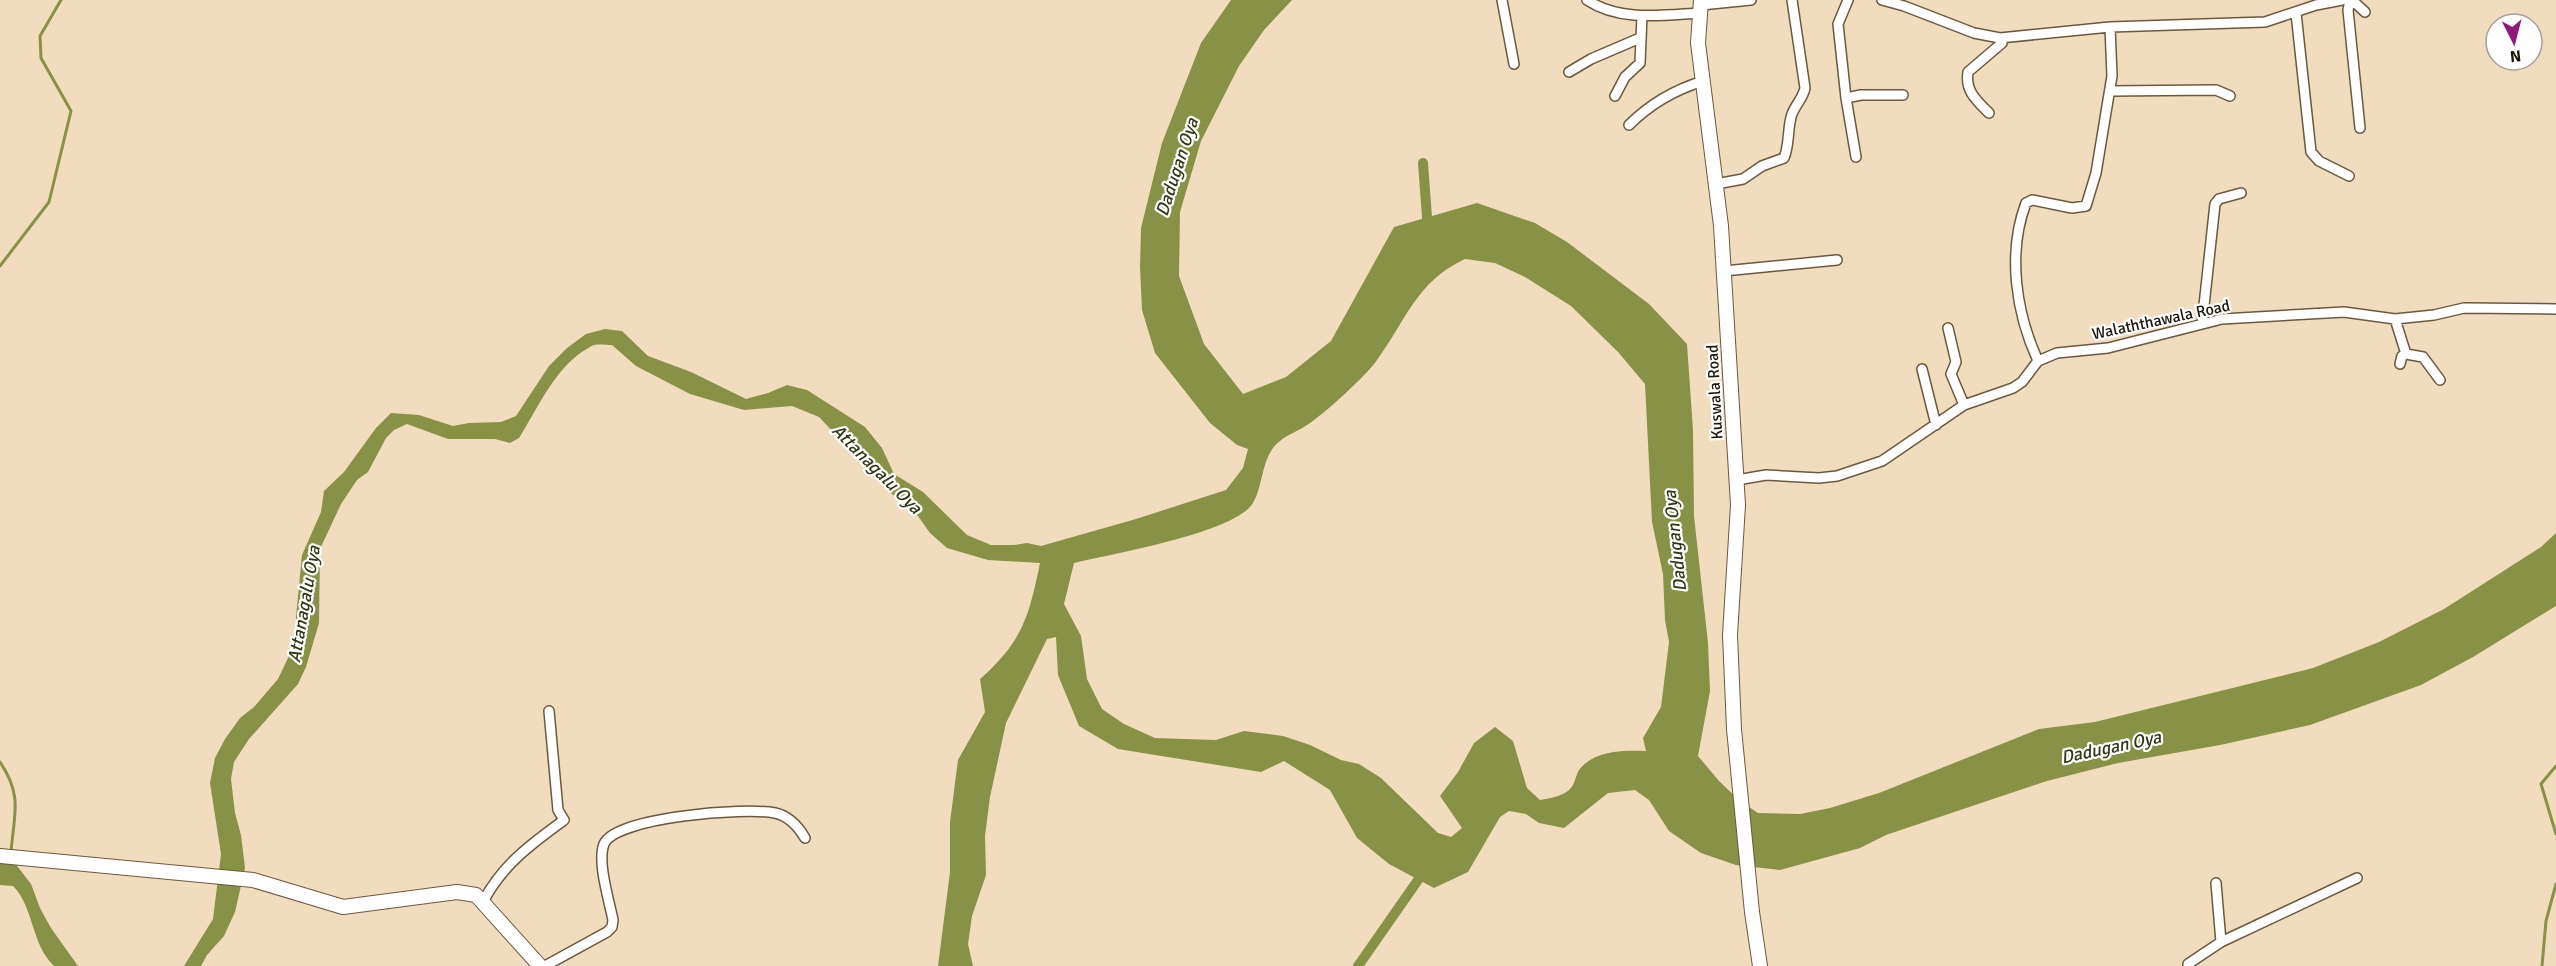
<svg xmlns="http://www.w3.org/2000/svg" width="2556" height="966" viewBox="0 0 2556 966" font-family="Signika,sans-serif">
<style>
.water{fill:#879247;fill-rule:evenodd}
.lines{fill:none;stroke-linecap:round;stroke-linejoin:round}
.stream{stroke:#879247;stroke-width:3}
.canal{stroke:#879247;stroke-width:10}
.street-casing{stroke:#6b593f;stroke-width:12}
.secondary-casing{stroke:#6b593f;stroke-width:16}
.street{stroke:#fff;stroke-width:9}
.secondary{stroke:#fff;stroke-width:14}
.labels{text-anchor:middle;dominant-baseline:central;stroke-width:4.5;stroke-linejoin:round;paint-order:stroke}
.street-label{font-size:16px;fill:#1b1409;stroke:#fff}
.water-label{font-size:18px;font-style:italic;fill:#323716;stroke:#fff}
</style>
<rect width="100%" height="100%" fill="#f2dcbe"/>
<path class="water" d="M1231 0H1292L1264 30 1239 66 1201 141 1180 212 1179 276 1204 344 1243 394 1286 377 1331 341 1394 227 1477 203 1535 223 1567 242 1649 304 1687 344 1693 430 1694 516 1708 643 1710 691 1698 756 1719 781 1740 801 1758 813 1800 814 1830 808 1879 793 2039 729 2095 722 2313 668 2379 642 2444 609 2541 547 2556 533V606L2473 657 2421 685 2310 725 2220 745 2118 763 2047 781 1886 835 1860 848 1780 870 1736 865 1701 853 1669 831 1649 800 1635 790 1608 793 1564 828 1539 823 1526 814 1509 811 1500 817 1468 872 1434 888 1389 864 1357 838 1330 790 1284 761 1261 772 1118 749 1079 726 1058 675 1056 637 1047 639 1006 723 990 797 985 836 986 875 972 916 968 944 973 966H938L950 872V822L958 760 985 712 980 679C1022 642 1029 617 1040 563L988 560 947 548 930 533 913 509 892 494 819 417 792 406 744 410 690 394 636 366 612 345C605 345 595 343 590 347 556 365 538 408 519 438L510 443 495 439H448L407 424 394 430 386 438 368 472 357 480 341 504 320 549 319 623 306 667 298 684 249 739 234 762 231 779 235 813 241 835 245 868 235 912 224 936 207 955 201 966H184L213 919 221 854 210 783 215 758 225 739 240 718 254 707 278 679 297 639 296 617 302 555 321 512 324 491 344 472 376 428 391 413 419 415 453 426 469 423 501 422 516 416 549 366 567 348 586 334 605 329 622 331 648 356 691 372 746 399 768 393 787 385 807 390 865 427 882 448 894 474 923 492 967 535 991 545H1014L1027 543 1041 546 1136 519 1226 490 1243 468 1248 449 1237 445 1210 423 1155 353 1142 310 1140 267 1141 228 1162 143 1201 43ZM1465 259 1495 263 1525 277 1571 306 1618 352 1645 384 1652 522 1663 574 1665 620 1669 642 1661 707 1643 738 1646 751C1624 750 1594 750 1579 770 1576 775 1575 783 1571 788 1564 796 1551 798 1540 800L1527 788 1513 741 1495 727 1474 743 1458 772 1440 796 1462 828 1451 837 1438 833 1381 778 1359 764 1341 760 1310 745 1283 736 1244 731 1216 740 1155 738 1124 724 1102 709 1087 679 1081 636 1064 604 1074 563C1111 554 1235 533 1253 503 1264 484 1261 455 1280 441 1288 434 1299 431 1307 425 1322 416 1368 374 1377 360 1407 319 1416 282 1465 259Z
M14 862 31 884 40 908 51 928 78 966H54C31 944 34 907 13 886L0 885V863Z"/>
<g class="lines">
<path class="stream" d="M0 266 49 202 71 111 41 58 40 36 61 0
M0 762C23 796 14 814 11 852
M2556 766 2541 784 2556 834
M2542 966 2546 921 2556 884"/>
<path class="canal" d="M1423 163 1428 231
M1358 966 1425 870"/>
<defs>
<path id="street" d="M1502 0 1514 64
M1587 0C1620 22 1663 15 1700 13
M1848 0 1838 24 1846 98 1856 157
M1882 0 1904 6 1974 33 2000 38 2110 27 2265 22 2316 5 2342 0
M2350 0 2348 10 2360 128
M2352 0 2365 12
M1701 5 1751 0
M2296 13 2311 152 2319 161 2349 176
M1569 72 1591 59 1640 38
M2110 91 2216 90 2230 96
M1615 96 1625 77 1640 63 1642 16
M1846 98 1861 95H1903
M1989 113C1976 100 1965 91 1968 72L2002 43 2000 38
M1629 125C1650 104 1674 90 1703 81
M1716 184 1743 179 1762 166 1784 158C1790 144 1787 128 1792 114 1796 104 1803 98 1805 88L1792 0
M1724 271 1837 260
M2395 319 2406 354 2423 357 2440 380
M2202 324 2215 204 2219 199 2241 193
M1948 328 1956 362 1951 374 1964 405
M2038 361C2016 313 2007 253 2026 203L2032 200 2072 208 2086 206 2096 173 2112 76 2110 27
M2400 364 2402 356 2406 354
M1922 369 1936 425
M1737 480 1766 475 1819 478 1837 476 1882 461 1964 405 2013 388 2022 382 2038 361 2057 353 2108 348 2222 319 2344 312 2395 319 2434 315 2464 308 2556 309
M2216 883 2221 942
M483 902C502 865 531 844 564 820L558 810 549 711
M2188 964 2221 942 2357 878
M545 966 607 932 612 927 613 920C609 900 597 862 604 844 615 817 746 807 775 813 789 816 798 826 805 838"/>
<path id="secondary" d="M1701 0 1698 43 1721 226 1738 505 1730 635 1734 729 1752 912 1760 966
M0 856 253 880 343 907 457 892 476 895 540 966"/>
</defs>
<use href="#street" class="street-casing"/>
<use href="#secondary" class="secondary-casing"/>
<use href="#street" class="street"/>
<use href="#secondary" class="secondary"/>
</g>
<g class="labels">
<g class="street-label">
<text transform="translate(2161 320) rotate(-12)">Walaththawala Road</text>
<text transform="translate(1715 392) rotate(-93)">Kuswala Road</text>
</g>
<g class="water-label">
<text transform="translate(1177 167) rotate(-72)">Dadugan Oya</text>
<text transform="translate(877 469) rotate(45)">Attanagalu Oya</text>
<text transform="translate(1675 541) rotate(-96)">Dadugan Oya</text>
<text transform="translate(304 604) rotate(-80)">Attanagalu Oya</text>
<text transform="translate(2111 747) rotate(-12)">Dadugan Oya</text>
</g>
</g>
<g transform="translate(2514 42) rotate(174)"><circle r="28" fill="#ffffff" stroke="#a4a19d" stroke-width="1.5"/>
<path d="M0-4.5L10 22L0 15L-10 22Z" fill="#8e1b7c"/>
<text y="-9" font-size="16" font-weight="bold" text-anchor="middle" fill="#1b1409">N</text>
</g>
</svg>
